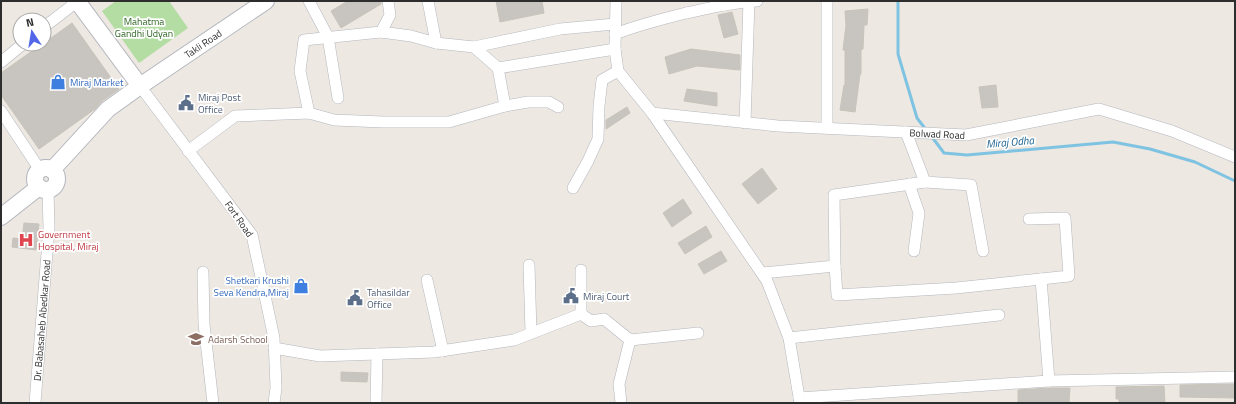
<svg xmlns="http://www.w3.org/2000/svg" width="1236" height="404" viewBox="0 0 1236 404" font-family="'Titillium Web',sans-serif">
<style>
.green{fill:#b4dda3}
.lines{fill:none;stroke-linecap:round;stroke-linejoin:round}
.stream{stroke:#7fc3e3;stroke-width:3}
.building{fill:#c8c5c0;stroke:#c8c4ba}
.street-casing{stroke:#b4b6bf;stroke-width:12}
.secondary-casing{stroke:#b4b6bf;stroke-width:18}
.street{stroke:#fff;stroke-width:11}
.secondary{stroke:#fff;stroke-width:16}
.labels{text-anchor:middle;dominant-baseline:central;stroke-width:3.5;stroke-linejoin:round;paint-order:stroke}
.park-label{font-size:10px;fill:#2d6423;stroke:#fff}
.street-label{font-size:10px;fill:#2d2d2d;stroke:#fff}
.shop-label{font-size:10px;fill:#366cbe;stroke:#fff;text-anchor:start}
.service-label{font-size:10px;fill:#4e5e75;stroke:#fff;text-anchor:start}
.health-label{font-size:10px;fill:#be3a42;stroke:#fff;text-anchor:start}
.education-label{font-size:10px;fill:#785e54;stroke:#fff;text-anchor:start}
.water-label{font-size:11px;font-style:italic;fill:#1c6392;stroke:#fff}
</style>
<rect width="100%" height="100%" fill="#ede8e1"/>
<path class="green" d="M116 1H169L188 28 139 63 102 11Z"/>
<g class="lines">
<path class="stream" d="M898 1V54L917 118 927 131
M932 137 944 153 967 155 1113 142 1150 149 1195 162 1235 181"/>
</g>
<path class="building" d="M348 1H381V4L341 28 331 11Z
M496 1H542L544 13 500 22Z
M868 9 867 25H864L863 49 861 50V74H860L855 112 840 110 844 85H845V50H843L846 25 845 11Z
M732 12 738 34 724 38 718 15Z
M72 23 119 89 102 101 95 109 39 149 1 95V73L42 44H44V43Z
M691 49 740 55V70L697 66 669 74 665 57Z
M996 85 998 107 982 108 979 87Z
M687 89 717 93V106L684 101Z
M627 107 630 113 606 129V120Z
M762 168 777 189 758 204 742 184Z
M683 199 692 213 672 227 663 213Z
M24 223 39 224 36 250 12 247 13 238 22 239Z
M706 226 712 237 685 254 678 243Z
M721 251 727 261 704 274 698 264Z
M341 372 368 373 367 382 341 381Z
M1234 384V398L1180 397V385Z
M1164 386 1165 403H1119V399H1116V387Z
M1049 388H1070L1069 403H1018V390Z"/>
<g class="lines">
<defs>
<g id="street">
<path d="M309 1 328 37 338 98"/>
<path d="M428 1 436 43 474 47 560 29 615 24"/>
<path d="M616 1 615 49 618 71 652 113 767 281 789 338 800 403"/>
<path d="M44 27 78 1"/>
<path d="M381 32 411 36 436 43"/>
<path d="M615 34C638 25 662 19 686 13 710 8 733 2 757 1"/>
<path d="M474 47 498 68 615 49"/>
<path d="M1 62 23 44"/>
<path d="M498 68 505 106"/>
<path d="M140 86 252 235 274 338 276 388 274 403"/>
<path d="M1 111 40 170"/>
<path d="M309 113 300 71 304 40 381 32 390 15 388 1"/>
<path id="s1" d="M652 113 778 126 966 135 1099 109 1172 131 1235 157"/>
<path d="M745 123 749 1"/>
<path d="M827 128V1"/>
<path d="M906 132 925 182 971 185 983 251"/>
<path d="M188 151 235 116 309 113 334 120 383 122H449L505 106 528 102H549L558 107"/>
<path d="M909 184 919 213 914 251"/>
<path d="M573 188 588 161 598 139 599 106 602 80 618 71"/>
<path d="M1029 219 1065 218 1069 276 1041 279 1049 381"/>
<path d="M529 265 531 333"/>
<path d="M835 266 837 295 956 288 1041 279"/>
<path d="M203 272 204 324 213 403"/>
<path d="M763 273 835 266 834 195 925 182"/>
<path d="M427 280 443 351"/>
<path d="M581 314V270"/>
<path d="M789 338 999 315"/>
<path d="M274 348 320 356 434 352 514 340 581 314 591 321 604 319 630 340 698 333"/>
<path d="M799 398 1049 381 1235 377"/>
<path id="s2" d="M35 403 49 228 48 190"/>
<path d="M376 403 377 354"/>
<path d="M621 403 619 384 630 340"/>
</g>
<g id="secondary">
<path d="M77 1 140 86"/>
<circle cx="46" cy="179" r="11"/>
<path id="s3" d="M52 170 108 109 140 86 266 1"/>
<path d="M1 217 39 187"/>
</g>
</defs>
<use href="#street" class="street-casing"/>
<use href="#secondary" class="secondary-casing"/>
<use href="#street" class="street"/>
<use href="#secondary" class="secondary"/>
</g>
<defs>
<symbol id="shop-bare" viewBox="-9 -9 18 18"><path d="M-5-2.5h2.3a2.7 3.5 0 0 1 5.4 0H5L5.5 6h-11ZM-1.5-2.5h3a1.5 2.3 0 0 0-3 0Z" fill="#3f7fe0" stroke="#fff" stroke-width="2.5" paint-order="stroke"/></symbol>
<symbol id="civic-bare" viewBox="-9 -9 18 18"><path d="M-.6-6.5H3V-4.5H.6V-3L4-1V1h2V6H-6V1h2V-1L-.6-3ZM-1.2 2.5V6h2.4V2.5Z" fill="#5c6f8a" stroke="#fff" stroke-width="2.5" paint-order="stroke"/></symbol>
<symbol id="hospital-bare" viewBox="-9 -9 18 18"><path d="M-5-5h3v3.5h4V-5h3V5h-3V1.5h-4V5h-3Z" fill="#e0444e" stroke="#fff" stroke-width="2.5" paint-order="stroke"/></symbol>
<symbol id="school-bare" viewBox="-9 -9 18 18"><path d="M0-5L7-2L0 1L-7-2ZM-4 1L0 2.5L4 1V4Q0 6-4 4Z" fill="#8d6e63" stroke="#fff" stroke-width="2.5" paint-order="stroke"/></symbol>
</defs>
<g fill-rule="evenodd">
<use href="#shop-bare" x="47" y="71" width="22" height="22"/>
<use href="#civic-bare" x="175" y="92" width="22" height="22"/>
<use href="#hospital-bare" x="15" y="229" width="22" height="22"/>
<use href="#shop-bare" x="290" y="275" width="22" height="22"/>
<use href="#civic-bare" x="560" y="285" width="22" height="22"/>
<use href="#civic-bare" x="344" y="287" width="22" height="22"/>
<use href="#school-bare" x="185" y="328" width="22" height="22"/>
</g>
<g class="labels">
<g class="park-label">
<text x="144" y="21">Mahatma<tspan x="144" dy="12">Gandhi Udyan</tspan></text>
</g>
<g class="street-label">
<text stroke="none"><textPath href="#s3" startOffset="198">Takli Road</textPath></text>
<text stroke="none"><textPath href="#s1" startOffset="286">Bolwad Road</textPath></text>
<text transform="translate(239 219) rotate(55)">Fort Road</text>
<text stroke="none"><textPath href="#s2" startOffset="83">Dr. Babasaheb Abedkar Road</textPath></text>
</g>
<g class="shop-label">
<text x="70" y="82">Miraj Market</text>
<text x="289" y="280" text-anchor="end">Shetkari Krushi<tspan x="289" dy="12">Seva Kendra,Miraj</tspan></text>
</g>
<g class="service-label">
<text x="198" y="97">Miraj Post<tspan x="198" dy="12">Office</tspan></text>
<text x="367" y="292">Tahasildar<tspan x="367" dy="12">Office</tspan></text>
<text x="583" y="296">Miraj Court</text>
</g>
<g class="health-label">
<text x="38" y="234">Government<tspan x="38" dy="12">Hospital, Miraj</tspan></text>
</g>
<g class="education-label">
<text x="208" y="339">Adarsh School</text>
</g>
<g class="water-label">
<text transform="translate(1010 142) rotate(-5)">Miraj Odha</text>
</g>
</g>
<rect width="1236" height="404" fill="none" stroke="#2d2d2d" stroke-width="4"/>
<g transform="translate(32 32) rotate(348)"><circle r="19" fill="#ffffff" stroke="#ababab"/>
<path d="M0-3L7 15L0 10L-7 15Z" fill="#5266e8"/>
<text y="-6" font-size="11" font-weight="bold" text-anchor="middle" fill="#2d2d2d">N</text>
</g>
</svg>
